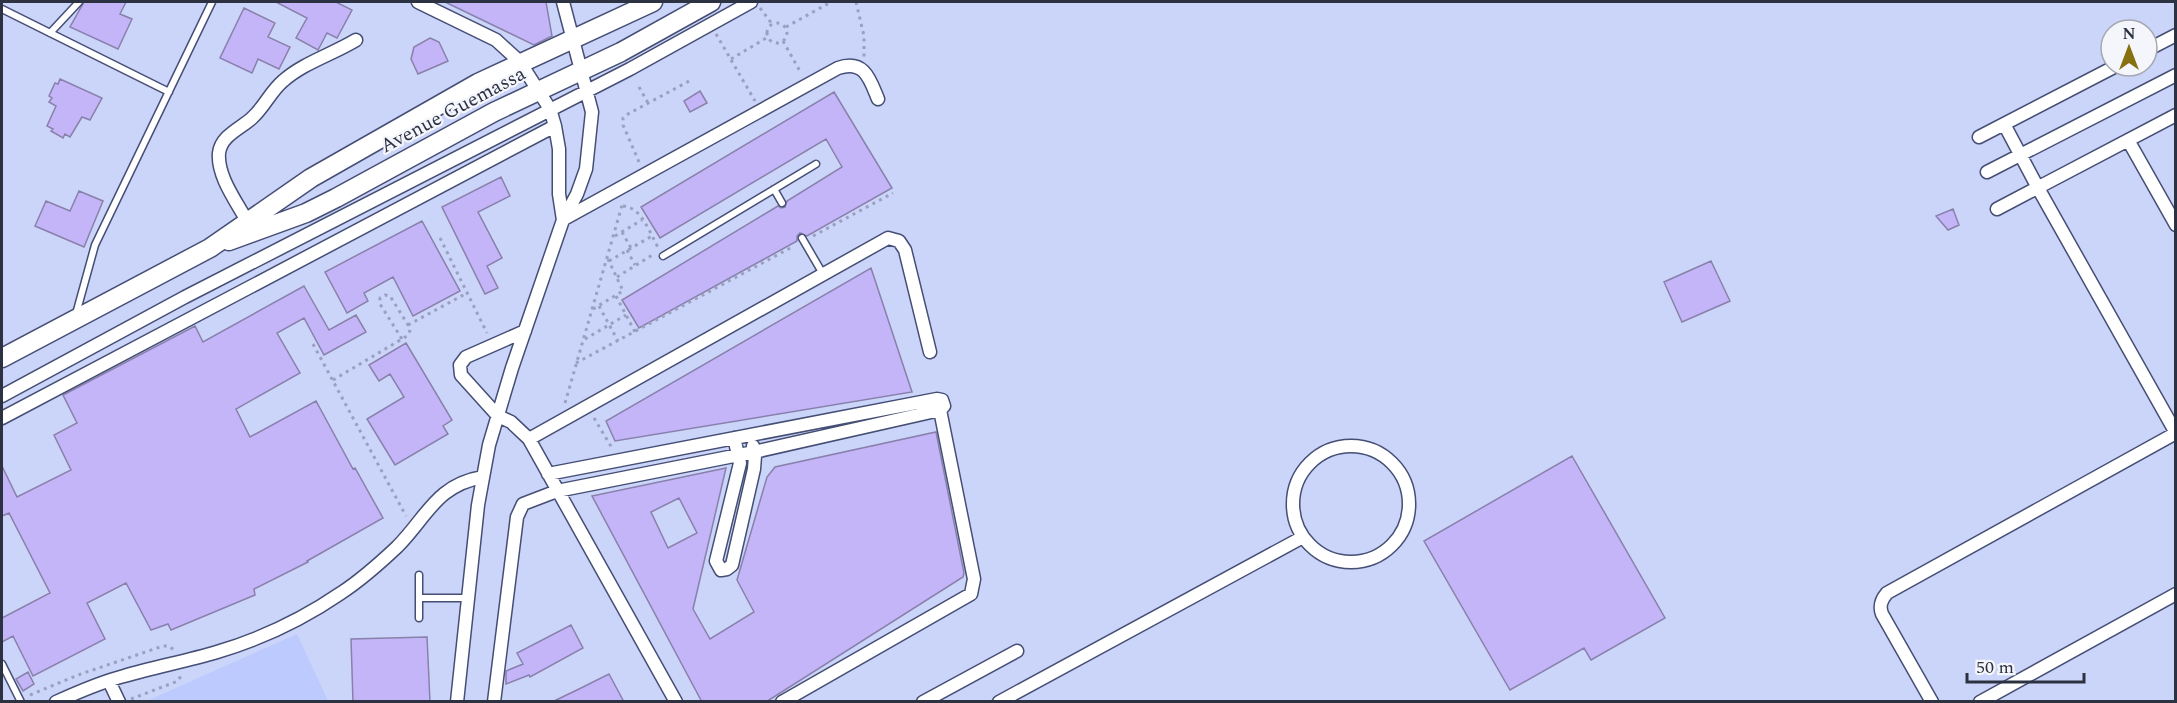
<svg xmlns="http://www.w3.org/2000/svg" width="2177" height="703" viewBox="0 0 2177 703" font-family="Spectral,serif">
<style>
.built{fill:#bccafe}
.building{fill:#c3b5f8;stroke:#8980ab;stroke-width:1.5;fill-rule:evenodd}
.lines{fill:none;stroke-linecap:round;stroke-linejoin:round}
.service-casing{stroke:#454e74;stroke-width:9}
.minor-casing{stroke:#454e74;stroke-width:15}
.secondary-casing{stroke:#454e74;stroke-width:21}
.path{stroke:#9aa1c0;stroke-width:3;stroke-dasharray:3 4.5;stroke-linecap:butt}
.service{stroke:#fff;stroke-width:6}
.minor{stroke:#fff;stroke-width:12}
.secondary{stroke:#fff;stroke-width:18}
.labels{text-anchor:middle;dominant-baseline:central;stroke-width:4.5;stroke-linejoin:round;paint-order:stroke}
.street-label{font-size:20px;fill:#2d3243;stroke:#f5f6fb}
</style>
<rect width="100%" height="100%" fill="#cbd4f9"/>
<path class="built" d="M297 634 328 701H147Z"/>
<path class="building" d="M84 2H126L120 14 132 19 118 49 70 27Z
M276 2H336L352 10 337 38 327 33 318 50 296 38 307 18Z
M445 2H546L552 36 534 45Z
M244 8 275 23 268 37 290 47 279 69 258 59 252 73 220 58Z
M430 38 439 42 448 61 418 74 411 59 414 47Z
M60 79 102 98 90 120 82 117 70 137 65 134 63 138 51 131 53 129 47 126 56 106 49 102 52 98 49 96 55 83 58 84Z
M700 91 707 103 690 112 684 101Z
M834 92 892 188 807 236 800 233 797 236V241L639 328 622 300 778 206 781 208 785 207 787 201 842 167 826 139 660 238 641 207Z
M501 177 510 196 478 212 502 258 487 266 498 288 485 294 442 207Z
M79 191 103 201 84 247 35 226 46 201 70 211Z
M1953 209 1959 225 1948 230 1936 216Z
M422 221 460 291 413 316 393 277 364 293 368 301 347 313 325 272Z
M1711 261 1730 301 1682 322 1664 282Z
M871 268 912 392 615 441 606 421Z
M304 286 329 330 356 315 366 332 324 355 304 318 277 333 300 373 236 409 250 437 316 401 353 469 355 468 383 518 307 561 308 562 254 589 255 595 171 630 168 624 151 630 126 583 87 603 105 639 33 676 13 636 2 642V618L50 593 9 513 2 516V466L17 497 71 470 54 435 77 423 63 395 195 326 203 342Z
M406 343 452 420 443 426 448 434 395 465 367 419 404 397 390 374 379 381 369 365Z
M936 432 964 573 963 577 766 702H702L592 496 726 468 693 609 710 639 754 612 737 580 767 477 775 467ZM679 498 697 533 668 548 651 512Z
M1572 456 1665 618 1591 660 1584 648 1510 690 1424 541Z
M571 625 583 648 530 677 529 675 506 684V671L523 664 517 653Z
M427 637 430 702H353L351 639Z
M28 672 34 684 23 691 16 679Z
M609 674 624 702H552L579 689Z"/>
<g class="lines">
<defs>
<path id="service" d="M2 9 169 92
M50 33 79 2
M774 189 782 203
M802 238 823 274
M663 256 816 164
M76 314 95 245 212 2
M419 598H468
M419 618V575
M2 664 21 702"/>
<path id="minor" d="M418 2 496 40 520 62 550 109 555 126 559 149V194L563 220
M2147 50 2176 35
M1979 137 2116 66
M2128 140 2176 225
M1987 172 2176 75
M1997 209 2176 115
M564 219 838 68C865 59 870 80 878 99
M247 221C236 201 217 176 219 153 221 135 242 128 253 117 264 107 271 91 283 81 303 63 333 54 356 40
M525 331 466 357 460 365 461 375 498 416 511 422 529 439 676 702
M2 396 185 297 630 69 751 2
M2 418 555 126
M734 438 740 463 716 561 721 570 727 569 732 565 754 469 755 456 753 446
M529 439 888 238 899 241 905 250 930 352
M1293 504a58 58 0 1 1 116 0a58 58 0 1 1-116 0Z
M109 681 119 702
M56 702C78 692 101 682 124 676 155 667 187 661 217 652 261 639 303 619 341 593 361 580 380 563 397 547 427 517 436 485 483 477
M457 702 478 505 489 445 512 368 563 220 577 194 586 169 592 112 563 2
M494 702 517 517 523 504 557 491 754 452 940 410 944 406 942 400 937 399 548 474
M782 702 971 594 974 579 940 410
M923 702 1017 651
M999 702 1303 537
M1932 702 1882 614C1879 606 1881 600 1887 593L2176 433 2038 188 2004 124
M1980 702 2176 594"/>
<path id="secondary" d="M229 241 306 213 336 198 494 112 621 52 711 2
M2 358 210 248 311 178 478 83 653 2"/>
</defs>
<use href="#service" class="service-casing"/>
<use href="#minor" class="minor-casing"/>
<use href="#secondary" class="secondary-casing"/>
<path class="path" d="M856 2 864 36V57
M760 8 772 24
M767 33a10 10 0 1 1 20 0a10 10 0 1 1-20 0Z
M786 27 831 2
M716 34 755 101
M783 41 801 73
M731 59 768 37
M639 87 648 103
M639 162 623 125V118L628 114 691 80
M623 206C642 207 650 234 659 249
M622 232 631 248
M615 236 642 220
M813 236 893 193
M440 238 487 333
M627 250 635 265
M609 261 652 236
M617 277 654 254
M616 296 635 332
M599 306 618 341
M593 309 623 291 608 259
M408 325 467 293
M585 339 626 315
M313 344 406 516
M576 363 794 246
M333 380 402 339C407 336 410 334 410 328L390 296 385 295 380 298V304L402 339
M565 403 623 202
M594 418 612 448
M30 695 78 675 163 646H169L174 650
M131 699 178 681 182 674"/>
<use href="#service" class="service"/>
<use href="#minor" class="minor"/>
<use href="#secondary" class="secondary"/>
</g>
<g class="labels">
<g class="street-label">
<text transform="translate(453 110) rotate(-28)">Avenue Guemassa</text>
</g>
</g>
<rect width="2177" height="703" fill="none" stroke="#2d3243" stroke-width="6"/>
<g transform="translate(2129 48)"><circle r="28" fill="#f5f6fb" stroke="#a5a8b1" stroke-width="1.5"/>
<path d="M0-4.5L10 22L0 15L-10 22Z" fill="#877010"/>
<text y="-9" font-size="16" font-weight="bold" text-anchor="middle" fill="#2d3243">N</text>
</g>
<path d="M1967 673v9h117v-9" fill="none" stroke="#2d3243" stroke-width="3"/>
<text x="1976" y="673" font-size="18" fill="#2d3243" stroke="#f5f6fb" stroke-width="4.5" paint-order="stroke">50 m</text>
</svg>
